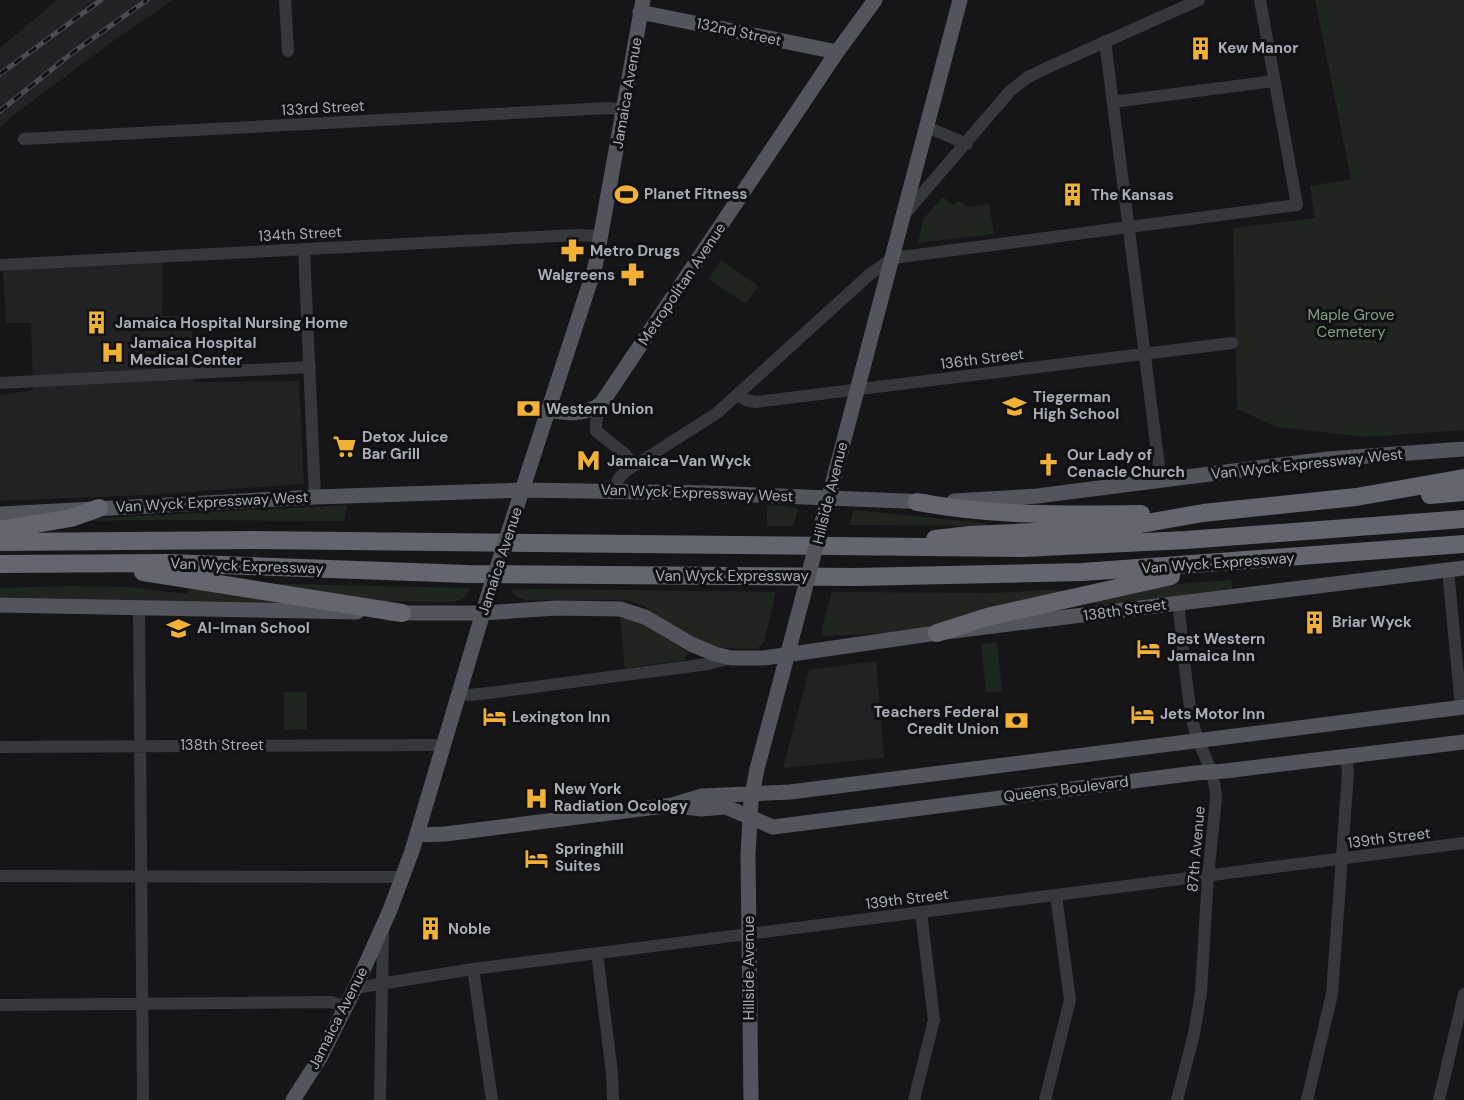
<svg xmlns="http://www.w3.org/2000/svg" width="1464" height="1100" viewBox="0 0 1464 1100" font-family="'DM Sans',sans-serif">
<style>
.built{fill:#222225}
.green{fill:#1e261f}
.lines{fill:none;stroke-linecap:round;stroke-linejoin:round}
.minor{stroke:#37383d;stroke-width:12}
.major{stroke:#53555c;stroke-width:15}
.highway{stroke:#63666e;stroke-width:18}
.rail-casing{stroke:#4a4c52;stroke-width:5}
.rail{stroke:#111113;stroke-width:3;stroke-dasharray:9;stroke-linecap:butt}
.major-bridge{stroke:#53555c;stroke-width:15}
.labels{text-anchor:middle;dominant-baseline:central;stroke-width:6;stroke-linejoin:round;paint-order:stroke}
.street-label{font-size:15px;fill:#a8adb8;stroke:#111113}
.poi-label{font-size:15px;font-weight:bold;fill:#a8adb8;stroke:#111113;text-anchor:start}
.park-label{font-size:15px;fill:#7fa381;stroke:#111113}
</style>
<rect width="100%" height="100%" fill="#161618"/>
<path class="built" d="M57 0H173L116 39 10 118 0 128V48Z
M163 260 162 316H192L193 382 299 381 304 484 147 495 0 501V395L33 390 31 323H6L3 271Z
M876 661 884 758 783 768 809 670Z"/>
<path class="green" d="M1315 0H1464V430L1365 437 1277 427 1237 409 1233 228 1315 218 1310 186 1351 179Z
M943 197 953 205 958 200 967 207 989 204 994 234 918 243 923 219Z
M721 260 758 286 746 304 708 279Z
M347 505 344 521 144 520 83 521V519Z
M767 505 787 506 798 509 793 526H767Z
M854 510 986 523 987 526 849 525Z
M1231 580 1232 589 1130 602 1101 604 1092 602 1152 586Z
M238 583 471 588 463 599 453 602H440L381 601Z
M69 586 128 587 188 594 189 588 290 599 284 605 0 597V588Z
M531 589 776 592 764 642 757 649 724 648 697 639 670 624 644 606 627 600H526L517 597 510 590Z
M1045 590H1072L900 634 880 633 826 636 822 634V628L832 592 995 593Z
M620 618 636 620 689 653 685 657V660L625 668Z
M997 642 1002 691 986 693 981 644Z
M284 692H307V729L284 730Z"/>
<g class="lines">
<path class="minor" d="M285 0 288 51
M1105 41 1161 482
M1113 102 1274 81
M927 127 967 144
M24 139 609 108 624 110
M904 215 1010 91 1028 77 1051 66 1199 0
M304 249 315 497
M0 265 577 235 602 236
M0 383 310 367
M738 395 746 400 756 402 1232 343
M601 404 596 422V431L625 454 635 465
M613 491 619 478 626 471 717 413 870 274 893 258 1297 205 1260 0
M1448 570 1461 707
M139 608 143 1100
M459 693 469 695 489 693 708 664 731 658
M0 747 443 745
M0 876 403 877
M597 953 612 1073 613 1100
M473 969 492 1100
M355 988 473 969 1464 843
M0 1005 331 1002 345 1007
M380 1100 383 929
M914 1100 934 1020 921 912
M1045 1100 1070 1000 1056 895
M1177 1100 1194 1034 1201 992 1208 876 1216 799C1216 772 1199 749 1193 723 1185 684 1183 642 1178 602
M1307 1100 1332 994 1348 773 1346 756
M1439 1100 1464 994"/>
<path class="major" d="M640 12 837 52
M549 410C567 414 585 415 601 404L837 52 875 0
M954 501 1037 496 1328 459 1464 449
M0 514 315 497 523 490 709 493 927 502
M514 515 595 267 643 0
M822 523 960 0
M0 605 357 612
M390 613H483L557 608 620 609 645 617 691 644 715 654 731 658H764L937 633 1464 568
M678 806 701 809 726 807 773 827 1196 773 1225 771 1464 742
M417 835 445 834 672 805 702 796 790 792 1464 707
M293 1100 321 1056 355 988 390 910 412 851 490 589
M751 1100 748 855 751 801 757 769 802 600"/>
<path class="highway" d="M1430 495 1464 492
M917 502C992 516 1066 515 1141 514
M0 530 71 518 99 508
M935 539 970 535 1093 529 1141 524 1203 513 1356 497 1464 478
M0 542 253 540 1023 548 1186 540 1464 519
M0 564 168 563 468 574 856 577 1083 572 1464 544
M143 572 402 613
M937 633 987 617 1171 576"/>
<defs>
<path id="rail" d="M0 74 101 0
M0 111 72 53 147 0"/>
</defs>
<use href="#rail" class="rail-casing"/>
<use href="#rail" class="rail"/>
<path class="major-bridge" d="M490 589 514 515
M802 600 822 523"/>
</g>
<defs>
<symbol id="building-bare" viewBox="-9 -9 18 18"><path d="M-4-6H4V6H1V3H-1V6H-4ZM-2.5-4.3h1.7v1.8h-1.7ZM.8-4.3h1.7v1.8H.8ZM-2.5-1h1.7V.8h-1.7ZM.8-1h1.7V.8H.8Z" fill="#f2b134" stroke="#111113" stroke-width="2.5" paint-order="stroke"/></symbol>
<symbol id="stadium-bare" viewBox="-9 -9 18 18"><path d="M0-5a6.5 5 0 1 0 0 10a6.5 5 0 1 0 0-10ZM-3.5-1.8h7v3.6h-7Z" fill="#f2b134" stroke="#111113" stroke-width="2.5" paint-order="stroke"/></symbol>
<symbol id="pharmacy-bare" viewBox="-9 -9 18 18"><path d="M-2-6h4v4h4v4h-4v4h-4v-4h-4v-4h4Z" fill="#f2b134" stroke="#111113" stroke-width="2.5" paint-order="stroke"/></symbol>
<symbol id="hospital-bare" viewBox="-9 -9 18 18"><path d="M-5-5h3v3.5h4V-5h3V5h-3V1.5h-4V5h-3Z" fill="#f2b134" stroke="#111113" stroke-width="2.5" paint-order="stroke"/></symbol>
<symbol id="school-bare" viewBox="-9 -9 18 18"><path d="M0-5L7-2L0 1L-7-2ZM-4 1L0 2.5L4 1V4Q0 6-4 4Z" fill="#f2b134" stroke="#111113" stroke-width="2.5" paint-order="stroke"/></symbol>
<symbol id="bank-bare" viewBox="-9 -9 18 18"><path d="M-6-4H6V4H-6ZM0-2.3a2.3 2.3 0 1 0 0 4.6a2.3 2.3 0 1 0 0-4.6Z" fill="#f2b134" stroke="#111113" stroke-width="2.5" paint-order="stroke"/></symbol>
<symbol id="supermarket-bare" viewBox="-9 -9 18 18"><path d="M-6-5.5h2.5l.6 2H6L4.5 2H-2.5L-4.4-4H-6ZM-1.5 3.2a1.3 1.3 0 1 0 .1 0ZM3 3.2a1.3 1.3 0 1 0 .1 0Z" fill="#f2b134" stroke="#111113" stroke-width="2.5" paint-order="stroke"/></symbol>
<symbol id="metro-bare" viewBox="-9 -9 18 18"><path d="M-5.5 5V-5H-3L0 0L3-5H5.5V5H3V-.5L0 4L-3-.5V5Z" fill="#f2b134" stroke="#111113" stroke-width="2.5" paint-order="stroke"/></symbol>
<symbol id="church-bare" viewBox="-9 -9 18 18"><path d="M-1.2-6h2.4v3.5h3.3v2.4h-3.3V6h-2.4V-.1h-3.3v-2.4h3.3Z" fill="#f2b134" stroke="#111113" stroke-width="2.5" paint-order="stroke"/></symbol>
<symbol id="hotel-bare" viewBox="-9 -9 18 18"><path d="M-6-4.5h1.5V1H6V5H4.5V3h-9V5H-6ZM-4 0a1.8 1.8 0 1 1 3.6 0ZM.5 0V-2.5h3Q6-2.5 6 0Z" fill="#f2b134" stroke="#111113" stroke-width="2.5" paint-order="stroke"/></symbol>
</defs>
<g fill-rule="evenodd">
<use href="#building-bare" x="1184" y="32" width="33" height="33"/>
<use href="#stadium-bare" x="610" y="178" width="33" height="33"/>
<use href="#building-bare" x="1056" y="178" width="33" height="33"/>
<use href="#pharmacy-bare" x="556" y="234" width="33" height="33"/>
<use href="#pharmacy-bare" x="616" y="258" width="33" height="33"/>
<use href="#building-bare" x="80" y="306" width="33" height="33"/>
<use href="#hospital-bare" x="96" y="336" width="33" height="33"/>
<use href="#school-bare" x="998" y="390" width="33" height="33"/>
<use href="#bank-bare" x="512" y="392" width="33" height="33"/>
<use href="#supermarket-bare" x="328" y="430" width="33" height="33"/>
<use href="#metro-bare" x="572" y="444" width="33" height="33"/>
<use href="#church-bare" x="1032" y="448" width="33" height="33"/>
<use href="#building-bare" x="1298" y="606" width="33" height="33"/>
<use href="#school-bare" x="162" y="612" width="33" height="33"/>
<use href="#hotel-bare" x="1132" y="632" width="33" height="33"/>
<use href="#hotel-bare" x="1126" y="698" width="33" height="33"/>
<use href="#hotel-bare" x="478" y="700" width="33" height="33"/>
<use href="#bank-bare" x="1000" y="704" width="33" height="33"/>
<use href="#hospital-bare" x="520" y="782" width="33" height="33"/>
<use href="#hotel-bare" x="520" y="842" width="33" height="33"/>
<use href="#building-bare" x="414" y="912" width="33" height="33"/>
</g>
<g class="labels">
<g class="street-label">
<text transform="translate(739 32) rotate(12)">132nd Street</text>
<text transform="translate(627 93) rotate(-80)">Jamaica Avenue</text>
<text transform="translate(323 108) rotate(-3)">133rd Street</text>
<text transform="translate(300 234) rotate(-3)">134th Street</text>
<text transform="translate(682 284) rotate(-56)">Metropolitan Avenue</text>
<text transform="translate(982 359) rotate(-7)">136th Street</text>
<text transform="translate(1307 464) rotate(-6)">Van Wyck Expressway West</text>
<text transform="translate(697 493) rotate(2)">Van Wyck Expressway West</text>
<text transform="translate(830 493) rotate(-76)">Hillside Avenue</text>
<text transform="translate(212 502) rotate(-3)">Van Wyck Expressway West</text>
<text transform="translate(500 561) rotate(-72)">Jamaica Avenue</text>
<text transform="translate(1218 563) rotate(-4)">Van Wyck Expressway</text>
<text transform="translate(247 566) rotate(2)">Van Wyck Expressway</text>
<text x="732" y="576">Van Wyck Expressway</text>
<text transform="translate(1125 610) rotate(-8)">138th Street</text>
<text x="222" y="745">138th Street</text>
<text transform="translate(1066 789) rotate(-7)">Queens Boulevard</text>
<text transform="translate(1389 838) rotate(-7)">139th Street</text>
<text transform="translate(1196 849) rotate(-85)">87th Avenue</text>
<text transform="translate(907 899) rotate(-7)">139th Street</text>
<text transform="translate(749 968) rotate(-90)">Hillside Avenue</text>
<text transform="translate(338 1018) rotate(-63)">Jamaica Avenue</text>
</g>
<g class="poi-label">
<text x="1218" y="48">Kew Manor</text>
<text x="644" y="194">Planet Fitness</text>
<text x="1091" y="195">The Kansas</text>
<text x="590" y="251">Metro Drugs</text>
<text x="615" y="275" text-anchor="end">Walgreens</text>
<text x="115" y="323">Jamaica Hospital Nursing Home</text>
<text x="130" y="343">Jamaica Hospital<tspan x="130" dy="17">Medical Center</tspan></text>
<text x="1033" y="397">Tiegerman<tspan x="1033" dy="17">High School</tspan></text>
<text x="546" y="409">Western Union</text>
<text x="362" y="437">Detox Juice<tspan x="362" dy="17">Bar Grill</tspan></text>
<text x="1067" y="455">Our Lady of<tspan x="1067" dy="17">Cenacle Church</tspan></text>
<text x="607" y="461">Jamaica–Van Wyck</text>
<text x="1332" y="622">Briar Wyck</text>
<text x="197" y="628">Al-Iman School</text>
<text x="1167" y="639">Best Western<tspan x="1167" dy="17">Jamaica Inn</tspan></text>
<text x="999" y="712" text-anchor="end">Teachers Federal<tspan x="999" dy="17">Credit Union</tspan></text>
<text x="1160" y="714">Jets Motor Inn</text>
<text x="512" y="717">Lexington Inn</text>
<text x="554" y="789">New York<tspan x="554" dy="17">Radiation Ocology</tspan></text>
<text x="555" y="849">Springhill<tspan x="555" dy="17">Suites</tspan></text>
<text x="448" y="929">Noble</text>
</g>
<g class="park-label">
<text x="1351" y="315">Maple Grove<tspan x="1351" dy="17">Cemetery</tspan></text>
</g>
</g>
</svg>
